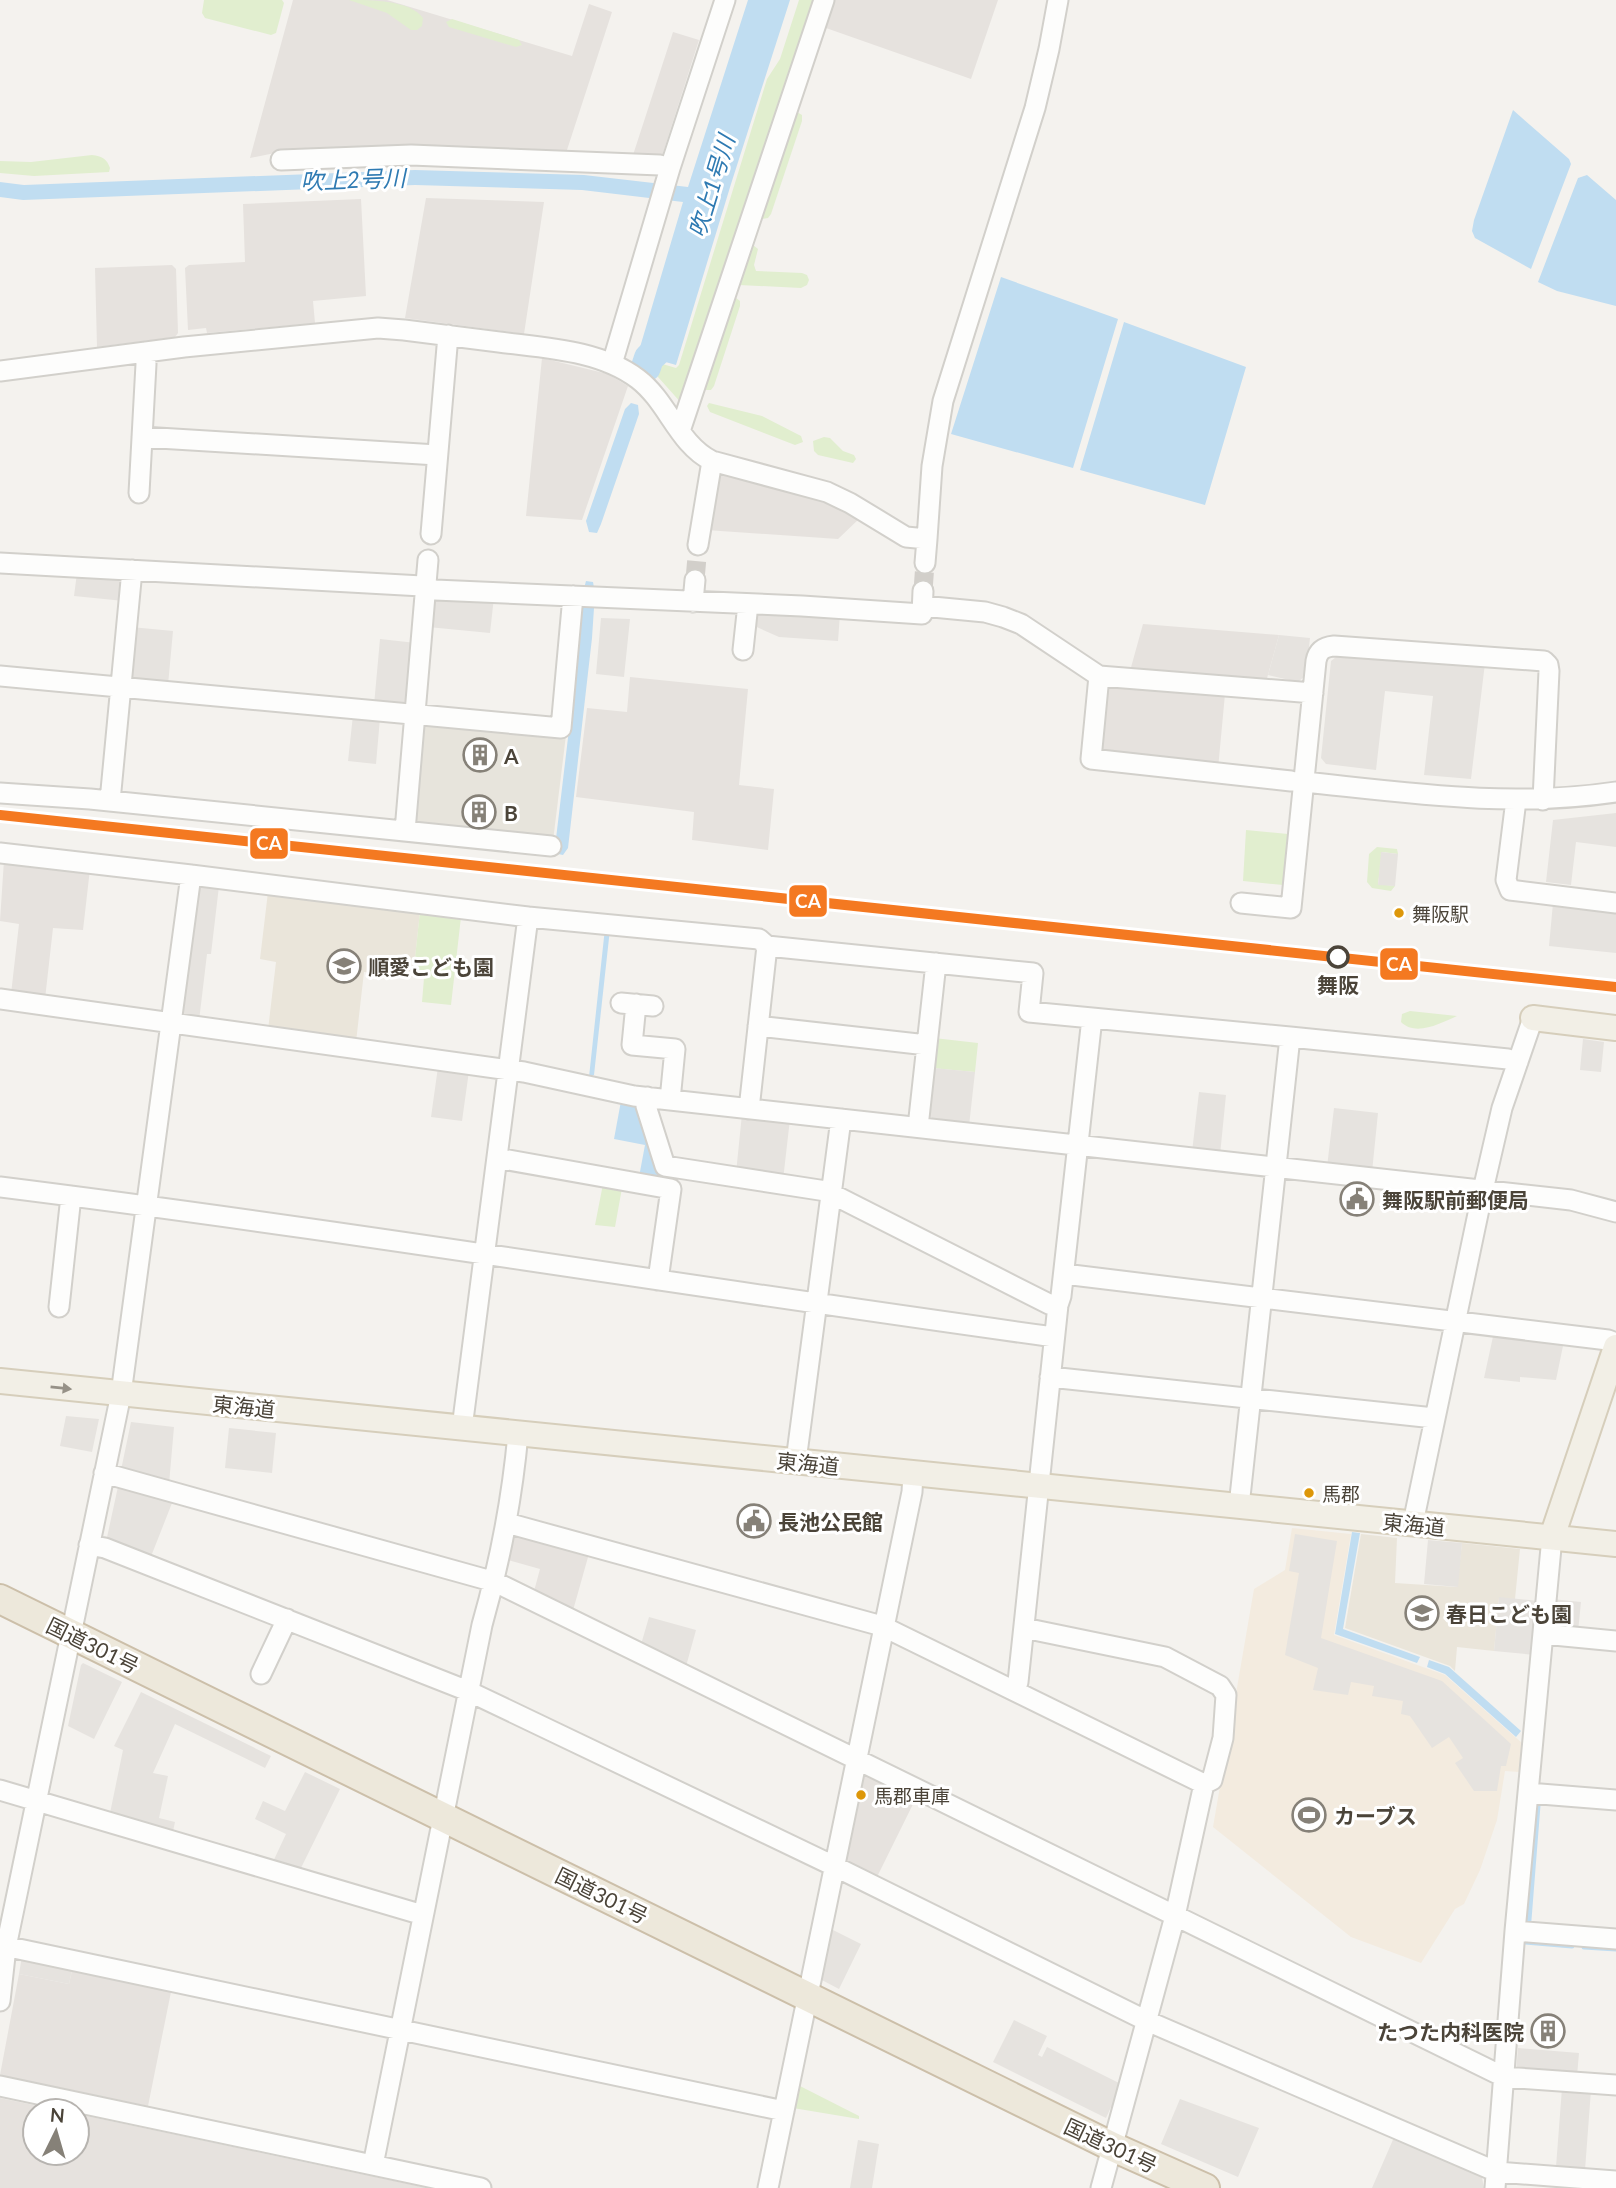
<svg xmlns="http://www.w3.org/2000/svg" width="1616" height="2188" viewBox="0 0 1616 2188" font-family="Lato,'Noto Sans JP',sans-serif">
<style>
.residential{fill:#e7e4dc}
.commercial{fill:#f3ebdf}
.industrial{fill:#e6e2de}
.education{fill:#eae5da}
.green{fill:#e1eecf}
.parking{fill:#e6e3df}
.water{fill:#c0ddf1}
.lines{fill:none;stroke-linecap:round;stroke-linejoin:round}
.stream{stroke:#c0ddf1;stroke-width:5}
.river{stroke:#c0ddf1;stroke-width:30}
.minor-tunnel{stroke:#d2cfca;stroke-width:19;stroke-dasharray:19 10;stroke-linecap:butt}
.minor-casing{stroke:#d2d0cb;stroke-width:23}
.major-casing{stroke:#d6cebb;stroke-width:28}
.highway-casing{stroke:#ccbfa9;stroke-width:32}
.minor{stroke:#fdfdfc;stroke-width:19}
.major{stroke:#f2efe6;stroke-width:24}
.highway{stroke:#ede8db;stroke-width:28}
.rail-1-casing{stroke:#fff;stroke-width:16}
.rail-1{stroke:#f47921;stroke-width:10}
.oneway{fill:#969187}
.bus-dot{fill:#dd9709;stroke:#fff;stroke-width:2.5}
.stop-dot{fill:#fff;stroke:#4b4439;stroke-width:3.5}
.labels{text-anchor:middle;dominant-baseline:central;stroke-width:6;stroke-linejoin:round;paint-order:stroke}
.bus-label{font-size:19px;fill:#4b4439;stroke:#fff;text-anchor:start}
.poi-label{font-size:21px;font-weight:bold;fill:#4b4439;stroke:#fff;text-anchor:start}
.stop-label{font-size:21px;font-weight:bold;fill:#4b4439;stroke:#fff}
.street-label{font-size:21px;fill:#4b4439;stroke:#fff}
.water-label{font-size:23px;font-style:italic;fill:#2e7ab2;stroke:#fff}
.line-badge{stroke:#fff;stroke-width:2.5}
.badge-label{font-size:19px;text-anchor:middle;font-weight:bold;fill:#fff}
</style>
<rect width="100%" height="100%" fill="#f4f2ee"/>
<path class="residential" d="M423 722 566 735 553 841 414 828Z"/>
<path class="commercial" d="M1292 1528 1351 1534 1334 1635 1445 1675 1522 1743 1519 1772 1505 1771 1497 1820 1480 1870 1464 1904 1455 1909 1421 1963 1351 1937 1213 1827 1254 1589 1285 1570Z"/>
<path class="industrial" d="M293 0H387L572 56 589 4 612 12 566 153 280 152 250 158Z
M835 0H998L971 79 826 28Z
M673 32 699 40 662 156 633 155Z
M426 198 544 202 524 334 405 318Z
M361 199 366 296 313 301 315 323 207 333 206 328 188 330 185 268 189 265 245 262 243 204Z
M172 265 176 269 178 333 175 337 97 347 95 268Z
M542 358 608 374 628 386 582 520 526 516Z
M716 470 825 499 860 518 838 539 706 530Z
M1143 624 1279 635 1266 682 1130 671Z
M630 677 748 689 739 785 774 789 768 850 692 840 694 812 576 797 587 708 627 712Z
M1103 683 1225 694 1218 769 1096 756Z
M4 860 90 869 83 930 53 928 45 999 11 994 19 924 0 921Z
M511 1529 590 1550 572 1614 533 1595 540 1569 504 1559Z
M861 1768 917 1796 875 1881 842 1865Z
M73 1966 172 1987 148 2106 0 2075 19 1974 69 1984Z
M0 2098 62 2111H35V2153H77V2114L427 2188H0Z"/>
<path class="education" d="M268 892 420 911 413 977 364 972 356 1042 268 1030 276 962 260 959Z
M1361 1534 1397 1538 1395 1583 1457 1587 1462 1543 1520 1549 1515 1599 1499 1598 1494 1651 1457 1647 1455 1671 1450 1666 1345 1628Z"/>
<path class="green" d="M204 0H282L284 3 276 33 271 35 205 18 202 13Z
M349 0C371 0 410 0 423 18L422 26 417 30H411L387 13Z
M799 0H820L683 405 658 377 654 365 659 363 676 368 679 365 767 79 780 59Z
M452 19 519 40 522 45 516 47 449 27 446 22Z
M792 112H797L802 115V121L771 214 768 218 762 219 758 215Z
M92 155C102 156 107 159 110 168L109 172 34 176 0 173V161L31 162Z
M748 245H753L758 249 754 265 756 271 802 273 807 275 809 280 807 285 801 288 739 285Z
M731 298H736L740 301V306L714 386 711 390H705L701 386Z
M709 403 762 416 801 436 803 442 795 445 710 412 707 406Z
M824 437 830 438 843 451 854 455 856 459 853 463 818 455 814 451 813 441Z
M1246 830 1288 834 1283 885 1243 881Z
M1377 847 1397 849 1398 854 1382 852 1378 884 1395 886 1391 891 1372 888 1367 882 1369 854Z
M420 911 461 917 451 1005 422 1002 424 978 413 977Z
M1410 1011 1457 1016C1441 1023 1416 1037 1401 1022L1402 1014Z
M934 1038 978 1043 975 1072 931 1068Z
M603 1184 622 1188 615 1227 595 1225Z
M798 2085 859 2116V2119L793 2108Z"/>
<path class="parking" d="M77 573 126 576 124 601 74 596Z
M431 594 494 597 490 633 428 627Z
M751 609 840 614 838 641 779 637 750 624Z
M601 618 630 619 624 677 596 674Z
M131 627 173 631 168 685 130 682Z
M1279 635 1310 638 1306 675 1298 682 1268 675Z
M380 639 416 643 411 704 374 705Z
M1340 654 1485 663 1471 779 1424 775 1433 696 1385 691 1376 770 1326 764 1321 758 1331 661Z
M353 715 380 718 376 764 348 761Z
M1616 813V847L1576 842 1571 885 1546 882 1553 820Z
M1381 852 1398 854 1395 886 1378 885Z
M200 883 219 886 211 954H207L199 1021 179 1014 196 886Z
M1553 903 1616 910V953L1549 946Z
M1583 1039 1604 1042 1601 1072 1580 1070Z
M438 1067 469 1071 462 1121 431 1117Z
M934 1068 975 1072 969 1126 935 1122 926 1111Z
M1199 1092 1226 1095 1220 1155 1192 1152Z
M1334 1108 1378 1113 1372 1172 1327 1167Z
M742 1114 790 1119 783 1180 736 1173Z
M1494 1332 1564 1341 1556 1380 1520 1377V1382L1484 1378Z
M66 1416 99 1419 92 1452 60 1446Z
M131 1422 174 1427 169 1484 121 1470Z
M229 1428 276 1433 272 1473 225 1468Z
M119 1482 174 1498 150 1559 106 1542Z
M1295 1534 1337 1541 1321 1638 1442 1681 1511 1744 1506 1766H1501L1497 1791H1474L1455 1763 1463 1758 1449 1737 1432 1748 1410 1716 1401 1714 1403 1701 1372 1696 1374 1686 1351 1682 1348 1695 1313 1690 1318 1668 1285 1655 1299 1573 1289 1571Z
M1428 1540 1462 1543 1458 1587 1424 1584Z
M1499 1597 1540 1601 1535 1655 1494 1651Z
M1552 1599 1581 1602 1578 1632 1553 1629Z
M649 1617 696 1630 685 1670 640 1648Z
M83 1663 122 1682 94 1739 68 1726 81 1665Z
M141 1692 271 1756 265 1768 175 1724 153 1773 168 1776 159 1818 175 1822 172 1836 109 1818 123 1750 114 1746Z
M305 1772 340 1789 298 1874 271 1866 286 1834 255 1819 263 1801 285 1811Z
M829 1928 861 1944 839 1989 818 1978Z
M22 1956 73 1966 69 1984 19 1974Z
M1014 2020 1047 2036 1038 2055 1042 2057 1047 2047 1123 2085 1117 2108 1111 2107 1106 2118 993 2062Z
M1518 2048 1579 2053 1577 2076 1516 2072Z
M1562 2088 1591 2090 1585 2170 1556 2167Z
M1180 2099 1259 2128 1238 2177 1161 2144Z
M1395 2135 1481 2172 1484 2188H1372Z
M858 2140 879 2144 872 2188H850Z"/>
<path class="water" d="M748 0H790L731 184 676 365 638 354 683 202 582 190 415 185 23 200 0 197V182L24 185 415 170 584 175 688 187Z
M1513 110 1569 159 1571 164 1531 269 1475 238 1472 231 1474 220Z
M1587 175 1616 200V306L1557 291 1538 282 1578 178Z
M1001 277 1118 319 1073 468 951 434Z
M1124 322 1246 367 1205 505 1080 470Z
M631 403 638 405 639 414 601 524 597 533 589 532 586 521 625 409Z
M586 581 593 582 595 593 592 638 568 848 563 855 558 854 555 847 580 637 583 592Z
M605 928 610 929 594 1075 589 1077Z
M621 1101 638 1103 672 1171 671 1183 639 1177 645 1145 614 1139Z
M1352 1532 1360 1533 1343 1629 1420 1657 1417 1663 1335 1634Z
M1429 1660 1449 1667 1521 1731 1516 1737 1445 1674 1427 1667Z
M1533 1798 1541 1799 1531 1926H1523Z"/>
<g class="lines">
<path class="stream" d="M1525 1942 1572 1946
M1584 1947 1616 1949"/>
<path class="river" d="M646 367 649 358 661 347 668 325"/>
<path class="minor-tunnel" d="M695 580 698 545
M923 591 925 563"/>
<defs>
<path id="minor" d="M281 160 411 155 660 165 670 168
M612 364 670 168 725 0
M0 371 184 347 378 328 404 330C436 334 468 338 499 342 545 348 600 350 638 379 668 402 678 444 712 461L827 492 850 503 906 537 927 539 925 563
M680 431 824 0
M142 437 437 455
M139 493 146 364 145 352
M431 534 448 335
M927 539 932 466 943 401 1035 108 1049 49 1058 0
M698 545 712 461
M0 563 422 586 435 590 802 606 922 614 923 591
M693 602 695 580
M922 606 985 612 1003 617 1021 624 1099 676 1313 693
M743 650 748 604
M0 676 561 728 573 596
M1099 676 1091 759 1291 781
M1304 782C1410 793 1509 808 1616 792
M0 793 90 799 551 846
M1516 800 1506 880 1510 890 1616 903
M110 801 132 570
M405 831 428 560
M0 853 191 875 528 917 759 939 767 946 1033 973 1029 1012 1092 1018
M1241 903 1291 908 1316 661C1318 650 1324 647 1334 646L1544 661 1548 665 1549 671 1543 800
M0 999 524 1072 634 1096 1571 1200 1616 1212
M621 1003 653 1006
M636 1004 632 1045 675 1049 670 1100
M758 1026 927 1045
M1290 1037 1508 1059 1518 1062
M647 1097 646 1106 665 1166 826 1191 1049 1304 1058 1305
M749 1109 767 946
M918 1127 936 963
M497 1158 671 1189 658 1280
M0 1187C352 1231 703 1289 1054 1337
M1064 1274 1608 1340 1616 1343
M59 1307 71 1196
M1050 1377 1434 1418
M462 1428 528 917
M796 1461 841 1119
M104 1473 495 1582 1504 2077 1616 2085
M507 1523 882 1626 1204 1784
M1413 1523 1483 1190 1502 1108 1533 1018
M89 1545 105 1548 468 1691 834 1866 1147 2021 1497 2172 1616 2181
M1024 1628 1165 1657 1220 1686 1226 1695 1223 1738 1212 1780 1204 1784 1175 1916 1101 2188
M1543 1634 1616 1641
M261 1674 287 1619
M1014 1689 1018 1682 1058 1305 1061 1296 1092 1018 1290 1037 1239 1506
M0 1790 423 1915
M1528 1793 1616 1800
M1515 1931 1616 1939
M0 1945 784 2111
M0 2001 6 1947 121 1394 191 875
M0 2086 481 2188
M373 2165 482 1625C500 1562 512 1499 518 1434
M768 2188 912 1492 913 1473
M1495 2188 1515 1931 1552 1537"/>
<path id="major" d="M1533 1018 1616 1028
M0 1381 1616 1544
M1552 1537 1616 1347"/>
<path id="highway" d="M0 1599 1113 2147 1205 2188"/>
</defs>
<use href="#minor" class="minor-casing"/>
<use href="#major" class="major-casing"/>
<use href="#highway" class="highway-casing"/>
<use href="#minor" class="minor"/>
<use href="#major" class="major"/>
<use href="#highway" class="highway"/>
<defs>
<path id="rail-1" d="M0 815 1616 987"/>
</defs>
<use href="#rail-1" class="rail-1-casing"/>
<use href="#rail-1" class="rail-1"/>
</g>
<defs><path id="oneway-solid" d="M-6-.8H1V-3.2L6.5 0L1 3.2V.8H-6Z" transform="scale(1.75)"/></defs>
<use class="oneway" href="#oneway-solid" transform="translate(61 1388) rotate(6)"/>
<defs>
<symbol id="building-ring" viewBox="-11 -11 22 22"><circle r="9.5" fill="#fff" stroke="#868178" stroke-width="1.5"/><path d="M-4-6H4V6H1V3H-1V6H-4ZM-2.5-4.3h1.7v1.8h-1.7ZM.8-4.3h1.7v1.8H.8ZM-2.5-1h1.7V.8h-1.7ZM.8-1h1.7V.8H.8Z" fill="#868178"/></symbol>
<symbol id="school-ring" viewBox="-11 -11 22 22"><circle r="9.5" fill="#fff" stroke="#868178" stroke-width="1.5"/><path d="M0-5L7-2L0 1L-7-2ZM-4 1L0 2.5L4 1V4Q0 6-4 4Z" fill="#868178"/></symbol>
<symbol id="civic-ring" viewBox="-11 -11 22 22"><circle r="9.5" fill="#fff" stroke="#868178" stroke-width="1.5"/><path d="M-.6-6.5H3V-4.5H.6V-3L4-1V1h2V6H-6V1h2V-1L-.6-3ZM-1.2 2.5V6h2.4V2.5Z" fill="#868178"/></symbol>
<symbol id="stadium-ring" viewBox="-11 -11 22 22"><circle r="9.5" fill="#fff" stroke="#868178" stroke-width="1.5"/><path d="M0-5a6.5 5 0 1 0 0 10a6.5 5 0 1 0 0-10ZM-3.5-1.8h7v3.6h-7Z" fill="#868178"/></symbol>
</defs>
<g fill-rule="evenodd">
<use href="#building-ring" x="461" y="736" width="38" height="38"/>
<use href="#building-ring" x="460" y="793" width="38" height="38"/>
<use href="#school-ring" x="325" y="947" width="38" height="38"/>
<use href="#civic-ring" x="1338" y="1180" width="38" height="38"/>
<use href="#civic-ring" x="735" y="1502" width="38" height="38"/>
<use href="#school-ring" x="1403" y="1594" width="38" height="38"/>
<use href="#stadium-ring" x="1290" y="1796" width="38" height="38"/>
<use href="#building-ring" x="1529" y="2012" width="38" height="38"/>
</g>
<g class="bus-dot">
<circle cx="1399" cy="913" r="6"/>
<circle cx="1309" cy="1493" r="6"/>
<circle cx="861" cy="1795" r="6"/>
</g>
<circle class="stop-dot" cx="1338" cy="957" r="10"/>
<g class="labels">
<g class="bus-label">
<text x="1412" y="913">舞阪駅</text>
<text x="1322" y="1493">馬郡</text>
<text x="874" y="1795">馬郡車庫</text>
</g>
<g class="poi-label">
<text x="504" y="755">A</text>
<text x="504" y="812">B</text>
<text x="368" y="966">順愛こども園</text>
<text x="1382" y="1199">舞阪駅前郵便局</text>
<text x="778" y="1521">長池公民館</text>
<text x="1446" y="1613">春日こども園</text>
<text x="1334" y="1815">カーブス</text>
<text x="1524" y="2031" text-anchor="end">たつた内科医院</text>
</g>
<g class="stop-label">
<text x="1338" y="984">舞阪</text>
</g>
<g class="street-label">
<text transform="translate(244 1406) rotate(6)">東海道</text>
<text transform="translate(808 1463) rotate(6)">東海道</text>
<text transform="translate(1414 1524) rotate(6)">東海道</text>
<text transform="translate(93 1645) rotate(26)">国道301号</text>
<text transform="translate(602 1895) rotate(26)">国道301号</text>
<text transform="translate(1111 2145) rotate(25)">国道301号</text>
</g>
<g class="water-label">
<text transform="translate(353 179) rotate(-2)">吹上2号川</text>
<text transform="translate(711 186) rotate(-73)">吹上1号川</text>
</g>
</g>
<g class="line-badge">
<rect x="249" y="827" width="40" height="33" rx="7" fill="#f47921"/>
<rect x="788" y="884" width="40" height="34" rx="7" fill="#f47921"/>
<rect x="1379" y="947" width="40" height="34" rx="7" fill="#f47921"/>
</g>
<g class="badge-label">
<text x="269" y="850">CA</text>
<text x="808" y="908">CA</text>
<text x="1399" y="971">CA</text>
</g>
<g transform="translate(56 2132) rotate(5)"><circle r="33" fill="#ffffff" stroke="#b7b4b0" stroke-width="2"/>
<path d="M0-5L12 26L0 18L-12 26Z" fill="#868178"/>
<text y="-10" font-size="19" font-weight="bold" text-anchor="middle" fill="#4b4439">N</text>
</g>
</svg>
